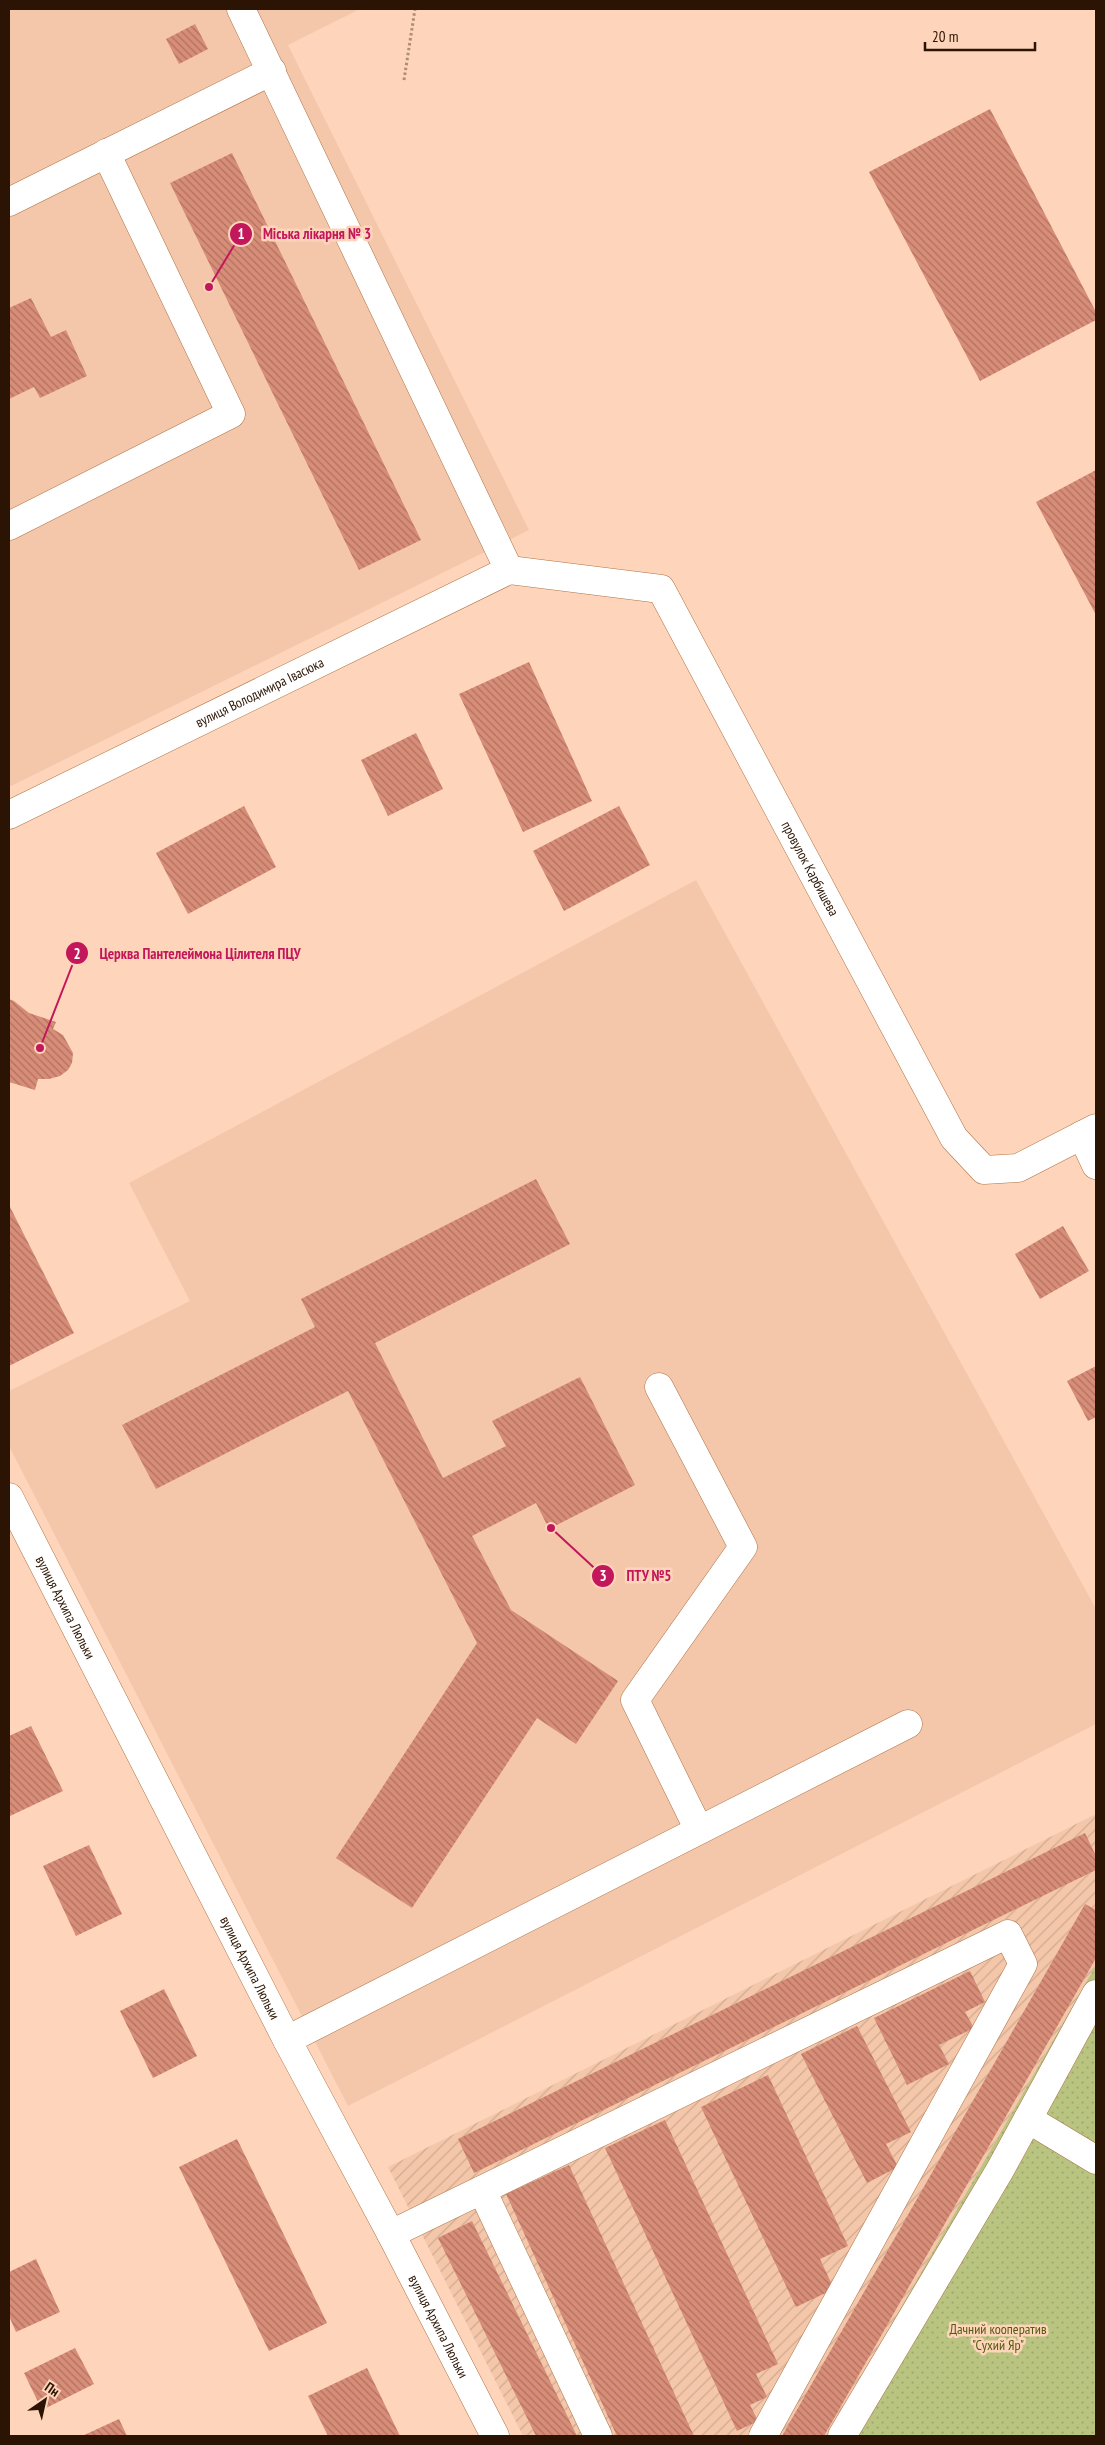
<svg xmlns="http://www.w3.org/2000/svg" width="1105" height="2445" viewBox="0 0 1105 2445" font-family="'PT Sans Narrow',sans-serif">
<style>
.built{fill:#f4c7aa}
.industrial{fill:url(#industrial-furrows)}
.garden{fill:url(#garden-dots)}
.building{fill:url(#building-back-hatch)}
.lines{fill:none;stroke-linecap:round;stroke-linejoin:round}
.minor-casing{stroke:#af7346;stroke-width:29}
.path{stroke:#af8d76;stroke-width:3;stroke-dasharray:2.5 2.5;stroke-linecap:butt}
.minor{stroke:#fff;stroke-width:28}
.labels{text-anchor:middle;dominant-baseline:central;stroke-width:5;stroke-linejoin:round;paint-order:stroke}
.street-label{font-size:14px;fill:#2b1403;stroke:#fed5ba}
.park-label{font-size:14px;fill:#525b0e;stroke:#fed5ba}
.leader{fill:none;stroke:#c2185b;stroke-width:2}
.callout-dot{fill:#c2185b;stroke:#fed5ba;stroke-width:2}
.mark-label{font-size:15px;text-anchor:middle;font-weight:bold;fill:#fff}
.callout-label{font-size:15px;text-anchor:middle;font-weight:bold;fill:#c2185b;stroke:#fed5ba;stroke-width:5;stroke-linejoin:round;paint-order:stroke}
</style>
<defs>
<pattern id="industrial-furrows" width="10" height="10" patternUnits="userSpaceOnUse" patternTransform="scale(1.25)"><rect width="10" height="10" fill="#f4c7aa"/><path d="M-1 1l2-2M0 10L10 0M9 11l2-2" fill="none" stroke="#d1aa91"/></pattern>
<pattern id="garden-dots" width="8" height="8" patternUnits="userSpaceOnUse" patternTransform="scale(1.25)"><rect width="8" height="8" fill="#b9c481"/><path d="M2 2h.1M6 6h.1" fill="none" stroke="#9fa86e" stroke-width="1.8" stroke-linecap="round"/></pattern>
<pattern id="building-back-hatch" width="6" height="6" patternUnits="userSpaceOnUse" patternTransform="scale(1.25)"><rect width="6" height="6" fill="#d88d78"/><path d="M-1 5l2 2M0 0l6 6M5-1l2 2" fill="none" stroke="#af7260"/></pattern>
</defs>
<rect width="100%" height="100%" fill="#fed5ba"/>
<path class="built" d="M9 9H360L288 45 529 530 9 787Z
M696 880 1096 1609V1724L348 2106 9 1446V1391L190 1301 129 1183Z"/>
<path class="industrial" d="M1096 1814V1965L828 2436H523L388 2167Z"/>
<path class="garden" d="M1096 1965V2436H828Z"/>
<path class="building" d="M195 24 208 49 179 64 166 39Z
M990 109 1096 312V320L980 381 869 172Z
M232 153 421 540 359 570 170 183Z
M31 298 51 337 66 330 87 376 40 398 34 387 9 399V308Z
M1096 470V615L1036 502Z
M529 662 592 801 523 832 459 694Z
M416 733 443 789 388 816 361 760Z
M244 806 276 867 188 914 156 853Z
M619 806 650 865 564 911 533 851Z
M9 999 14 1001 29 1013 56 1022 53 1029 63 1035 73 1053 72 1063 68 1070 60 1076 49 1079H38L35 1090 9 1082Z
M536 1179 570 1244 375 1343 443 1478 506 1446 492 1421 580 1377 635 1485 549 1529 536 1503 472 1536 511 1610 618 1681 576 1744 537 1718 412 1908 336 1858 477 1643 348 1391 156 1489 122 1425 315 1327 301 1299Z
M9 1205 74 1333 9 1366Z
M1063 1226 1089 1271 1040 1299 1015 1254Z
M1096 1366V1417L1088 1421 1067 1381Z
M31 1726 63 1791 10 1816 9 1736Z
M1085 1833 1096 1856V1870L474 2173 458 2139Z
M89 1845 122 1914 76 1936 43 1866Z
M1085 1904 1096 1910V1958L824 2436H782Z
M970 1971 985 2002 965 2012 974 2028 939 2045 949 2064 907 2085 874 2018Z
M164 1989 197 2056 153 2078 120 2011Z
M857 2026 911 2132 886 2144 898 2167 867 2183 801 2054Z
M768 2075 848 2246 820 2259 834 2289 796 2307 701 2107Z
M665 2120 778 2364 756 2374 767 2397 750 2405 758 2421 737 2431 605 2148Z
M237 2139 327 2323 269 2351 179 2167Z
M569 2165 694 2436H617L506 2194Z
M472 2221 577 2436H536L438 2238Z
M36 2259 60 2312 16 2332 9 2316V2272Z
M75 2348 94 2384 42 2410 24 2373Z
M367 2368 400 2436H328L308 2396Z
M119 2419 127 2436H82Z"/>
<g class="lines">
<defs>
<g id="minor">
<path d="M241 9 509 570"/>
<path d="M9 202 272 71"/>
<path d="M9 526 231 414 106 153"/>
<path id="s1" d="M509 570 661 589 954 1138 984 1170 1018 1168 1096 1128"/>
<path id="s2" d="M9 815 509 570"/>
<path d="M1082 1135 1096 1165"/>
<path d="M659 1387 743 1547 635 1700 699 1830"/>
<path id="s3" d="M9 1497 287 2040 391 2234 495 2436"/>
<path d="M287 2040 908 1724"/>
<path d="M1028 2119 1096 2160"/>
<path d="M482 2190 598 2436"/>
<path d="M391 2234 1008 1934 1023 1964 763 2436"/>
<path d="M842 2436 1000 2170 1096 1994"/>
</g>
</defs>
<use href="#minor" class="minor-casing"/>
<path class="path" d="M404 80 415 9"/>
<use href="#minor" class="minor"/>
</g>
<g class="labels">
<g class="street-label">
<text stroke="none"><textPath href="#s2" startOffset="279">вулиця Володимира Івасюка</textPath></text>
<text stroke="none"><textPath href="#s1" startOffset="470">провулок Карбишева</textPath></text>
<text stroke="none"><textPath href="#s3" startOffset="124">вулиця Архипа Люльки</textPath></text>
<text stroke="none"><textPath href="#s3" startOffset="529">вулиця Архипа Люльки</textPath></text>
<text stroke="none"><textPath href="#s3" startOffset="934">вулиця Архипа Люльки</textPath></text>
</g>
<g class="park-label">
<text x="998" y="2329">Дачний кооператив<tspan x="998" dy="16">"Сухий Яр"</tspan></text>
</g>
</g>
<path class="leader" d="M209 287L241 234M40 1048L77 953M551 1528L603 1576"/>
<g class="callout-dot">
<circle cx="209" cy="287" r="5"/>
<circle cx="40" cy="1048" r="5"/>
<circle cx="551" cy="1528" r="5"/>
<circle cx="241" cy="234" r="12"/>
<circle cx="77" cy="953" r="12"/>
<circle cx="603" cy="1576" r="12"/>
</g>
<g class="mark-label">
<text x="241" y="239">1</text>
<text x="77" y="959">2</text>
<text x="603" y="1581">3</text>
</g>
<g class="callout-label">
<text x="317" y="239">Міська лікарня № 3</text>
<text x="200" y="959">Церква Пантелеймона Цілителя ПЦУ</text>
<text x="649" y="1581">ПТУ №5</text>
</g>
<rect width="1105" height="2445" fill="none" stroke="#2b1403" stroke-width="20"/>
<g transform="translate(45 2400) rotate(34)" stroke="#fed5ba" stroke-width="4" paint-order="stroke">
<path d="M0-4L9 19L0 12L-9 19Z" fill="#2b1403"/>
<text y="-8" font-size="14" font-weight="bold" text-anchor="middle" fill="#2b1403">Пн</text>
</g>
<path d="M925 42v8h110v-8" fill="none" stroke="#2b1403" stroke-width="2.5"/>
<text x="932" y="42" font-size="15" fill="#2b1403" stroke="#fed5ba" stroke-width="4" paint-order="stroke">20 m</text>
</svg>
